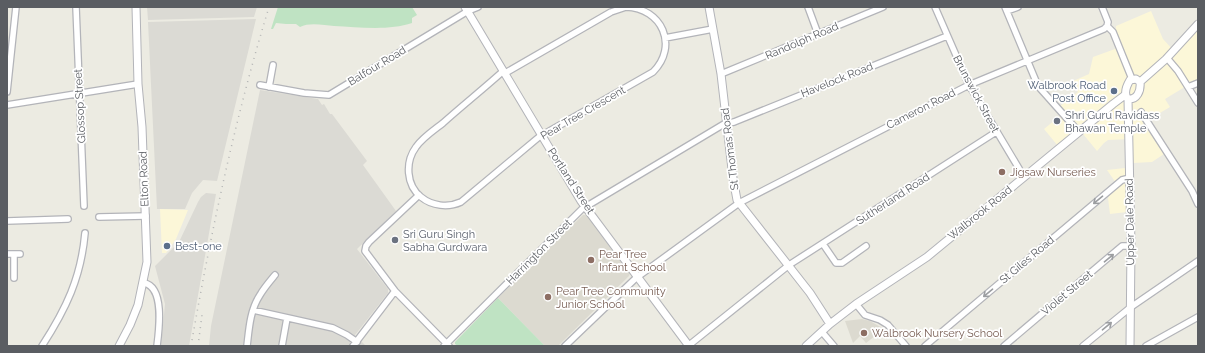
<svg xmlns="http://www.w3.org/2000/svg" width="1205" height="353" viewBox="0 0 1205 353" font-family="Raleway,sans-serif">
<style>
.commercial{fill:#fcf7d8}
.industrial{fill:#dbdad4}
.education{fill:#dcdad0}
.green{fill:#bfe3c3}
.lines{fill:none;stroke-linecap:round;stroke-linejoin:round}
.minor-casing{stroke:#b3b4b9;stroke-width:8}
.tertiary-casing{stroke:#b3b4b9;stroke-width:9}
.minor{stroke:#fff;stroke-width:5.5}
.tertiary{stroke:#fff;stroke-width:7}
.rail{stroke:#b3b4b4;stroke-width:1.5;stroke-dasharray:1 5;stroke-linecap:butt}
.oneway{stroke:#9c9ea1}
.service-dot{fill:#5c6f8a;stroke:#fff;stroke-width:1.5}
.worship-dot{fill:#6b7280;stroke:#fff;stroke-width:1.5}
.education-dot{fill:#8d6e63;stroke:#fff;stroke-width:1.5}
.labels{text-anchor:middle;dominant-baseline:central;stroke-width:3.5;stroke-linejoin:round;paint-order:stroke}
.street-label{font-size:11px;fill:#5a5d62;stroke:#fff}
.service-label{font-size:11px;fill:#4e5e75;stroke:#fff;text-anchor:end}
.worship-label{font-size:11px;fill:#5b616d;stroke:#fff;text-anchor:start}
.education-label{font-size:11px;fill:#785e54;stroke:#fff;text-anchor:start}
</style>
<rect width="100%" height="100%" fill="#ecebe2"/>
<path class="commercial" d="M1151 11 1163 39 1175 52 1198 29V79L1165 99 1170 107 1143 123 1164 154 1152 162 1133 163 1131 139 1108 140 1104 143 1097 151 1083 134 1058 146 1044 129 1066 111 1060 106 1078 92 1071 82 1089 74 1093 57 1115 49 1116 26Z
M1125 168 1127 212 1110 214 1108 198 1116 183 1107 170Z
M160 209 188 210 176 239 166 253H162Z"/>
<path class="industrial" d="M147 7H257L254 17 148 20Z
M256 19 217 181 203 180 192 193 185 209H157L148 22Z
M260 90 318 99 322 105 324 104 330 114H332L367 161 363 165 396 211 357 249 388 289V293L355 335 366 346H209L211 326Z
M206 193 216 194 189 346H161L165 304 155 266 179 242 198 202 201 197Z"/>
<path class="education" d="M583 215H587L630 273 629 276 558 346H545L498 298Z
M862 319 870 321 884 329 866 343 860 336 853 343 845 321Z"/>
<path class="green" d="M278 7H412L417 15 412 18V23C389 31 358 27 334 26 324 25 309 22 300 27L296 24H286L276 23 273 29H271Z
M498 298 545 346H458L455 344V342Z"/>
<g class="lines">
<defs>
<path id="minor" d="M76 7 84 206
M626 7 611 12 507 72 501 73C482 90 462 106 443 123 434 130 422 138 416 147 405 162 406 185 421 197 432 206 448 208 461 202L539 137 653 72C679 46 662 8 626 7
M808 7 818 34
M935 7 969 85 1024 177
M1005 7 1038 86 1079 132
M1102 7 1108 22 1107 26 1113 32 1132 79
M1007 11 1018 7
M665 38 713 29
M1167 58 1178 71 1198 103
M721 74 883 7
M260 85 304 93 329 95 468 11 478 7
M269 87 273 65
M1188 87 1198 83
M7 92 16 7
M7 105 138 84
M1141 112 1192 191 1198 204
M419 195 369 242 366 246 365 251 395 291 449 346
M99 217 146 216
M7 221 68 219
M823 244 836 263H842L866 246
M7 254H20
M14 254V278
M144 283C165 287 159 330 157 346
M856 304 865 315 880 320 888 325 906 346
M253 310 333 328 347 335 357 342
M822 332 834 346
M42 346C66 309 81 278 85 233
M247 346C249 329 250 310 260 295 264 288 270 281 275 275
M282 346 287 318
M353 346 395 291
M444 346 582 209 724 124 734 122 947 36
M565 346 636 278 739 203 969 85 1104 29 1107 26
M688 346 789 265 996 132
M925 346 1122 180 1130 178
M1004 346 1122 246H1131
M1083 346 1131 307 1198 261
M1146 346 1198 317"/>
<path id="tertiary" d="M465 7 581 201 689 346
M709 7 721 74 733 178 737 200 810 293 830 324
M1127 98C1124 93 1127 85 1130 80L1136 79 1140 82
M1128 99 1131 246 1130 346
M1128 99C1137 100 1141 91 1140 82L1166 59 1198 24
M119 346 130 325 138 305 147 262 142 127 138 84 136 7
M806 346 830 324 856 304 927 257 1113 104 1125 95"/>
</defs>
<use href="#minor" class="minor-casing"/>
<use href="#tertiary" class="tertiary-casing"/>
<use href="#minor" class="minor"/>
<use href="#tertiary" class="tertiary"/>
<path class="rail" d="M191 346C211 232 235 118 269 7
M198 346 202 315"/>
</g>
<defs><path id="oneway-shaft" d="M-6 0H5M1.5-3L5.5 0L1.5 3" fill="none" stroke-width="1.6" stroke-linecap="round" stroke-linejoin="round"/></defs>
<g class="oneway">
<use href="#oneway-shaft" transform="translate(1098 200) rotate(140)"/>
<use href="#oneway-shaft" transform="translate(1109 258) rotate(-40)"/>
<use href="#oneway-shaft" transform="translate(988 293) rotate(140)"/>
<use href="#oneway-shaft" transform="translate(1107 326) rotate(-40)"/>
</g>
<g class="service-dot">
<circle cx="1114" cy="91" r="4"/>
<circle cx="167" cy="246" r="4"/>
</g>
<g class="worship-dot">
<circle cx="1057" cy="121" r="4"/>
<circle cx="395" cy="240" r="4"/>
</g>
<g class="education-dot">
<circle cx="1002" cy="172" r="4"/>
<circle cx="591" cy="260" r="4"/>
<circle cx="548" cy="297" r="4"/>
<circle cx="864" cy="333" r="4"/>
</g>
<g class="labels">
<g class="street-label">
<text transform="translate(802 41) rotate(-23)">Randolph Road</text>
<text transform="translate(377 66) rotate(-31)">Balfour Road</text>
<text transform="translate(837 80) rotate(-22)">Havelock Road</text>
<text transform="translate(976 94) rotate(62)">Brunswick Street</text>
<text transform="translate(80 106) rotate(-93)">Glossop Street</text>
<text transform="translate(921 109) rotate(-27)">Cameron Road</text>
<text transform="translate(583 113) rotate(-30)">Pear Tree Crescent</text>
<text transform="translate(730 149) rotate(-97)">St Thomas Road</text>
<text transform="translate(144 179) rotate(-92)">Elton Road</text>
<text transform="translate(571 181) rotate(57)">Portland Street</text>
<text transform="translate(893 199) rotate(-33)">Sutherland Road</text>
<text transform="translate(980 213) rotate(-39)">Walbrook Road</text>
<text transform="translate(1130 222) rotate(-91)">Upper Dale Road</text>
<text transform="translate(539 252) rotate(-45)">Harrington Street</text>
<text transform="translate(1027 260) rotate(-40)">St Giles Road</text>
<text transform="translate(1067 293) rotate(-40)">Violet Street</text>
</g>
<g class="service-label">
<text x="1106" y="85">Walbrook Road<tspan x="1106" dy="13">Post Office</tspan></text>
<text x="175" y="246" text-anchor="start">Best-one</text>
</g>
<g class="worship-label">
<text x="1065" y="115">Shri Guru Ravidass<tspan x="1065" dy="13">Bhawan Temple</tspan></text>
<text x="403" y="234">Sri Guru Singh<tspan x="403" dy="13">Sabha Gurdwara</tspan></text>
</g>
<g class="education-label">
<text x="1010" y="172">Jigsaw Nurseries</text>
<text x="599" y="254">Pear Tree<tspan x="599" dy="13">Infant School</tspan></text>
<text x="556" y="291">Pear Tree Community<tspan x="556" dy="13">Junior School</tspan></text>
<text x="872" y="333">Walbrook Nursery School</text>
</g>
</g>
<rect width="1205" height="353" fill="none" stroke="#5a5d62" stroke-width="16"/>
</svg>
